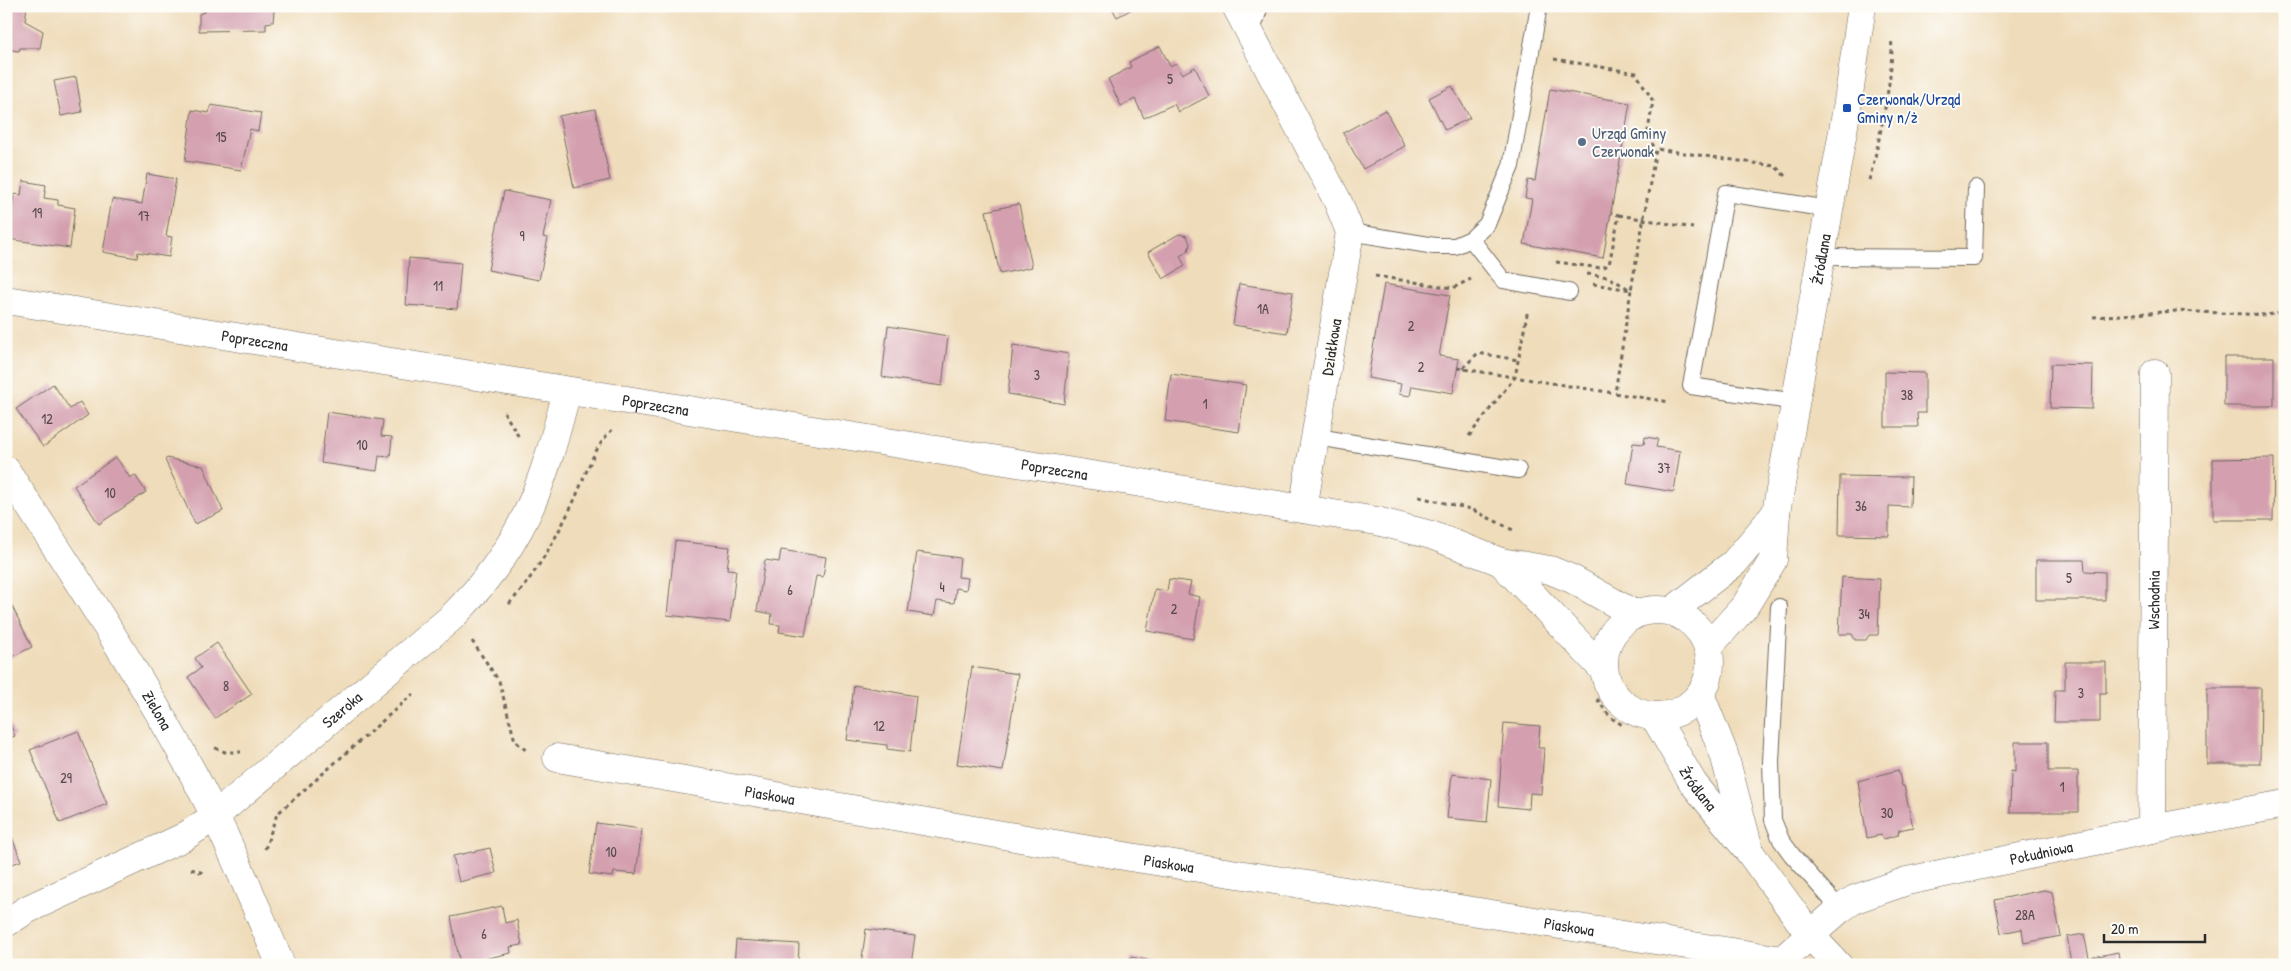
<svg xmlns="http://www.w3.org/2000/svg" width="2291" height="971" viewBox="0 0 2291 971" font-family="'Patrick Hand',sans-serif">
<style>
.building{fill:#d4a0b0}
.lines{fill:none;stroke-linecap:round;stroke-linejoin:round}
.service-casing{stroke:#70695d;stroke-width:18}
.minor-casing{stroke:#70695d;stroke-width:29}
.path{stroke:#70695d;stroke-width:3;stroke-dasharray:4 4;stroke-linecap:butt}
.service{stroke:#fff;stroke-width:16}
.minor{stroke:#fff;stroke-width:28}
.transit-dot{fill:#1a4fb4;stroke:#fdfcf7;stroke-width:2}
.service-dot{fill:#5c6f8a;stroke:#fdfcf7;stroke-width:2}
.labels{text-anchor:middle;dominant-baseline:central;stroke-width:4;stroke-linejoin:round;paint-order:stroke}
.number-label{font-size:14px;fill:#55484c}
.transit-label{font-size:16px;fill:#164399;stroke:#fdfcf7;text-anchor:start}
.service-label{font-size:16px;fill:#4e5e75;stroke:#fdfcf7;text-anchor:start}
.street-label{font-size:16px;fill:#2b2b2b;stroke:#fdfcf7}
</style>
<rect width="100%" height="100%" fill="#fdfcf7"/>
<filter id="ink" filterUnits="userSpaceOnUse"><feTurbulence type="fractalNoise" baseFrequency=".02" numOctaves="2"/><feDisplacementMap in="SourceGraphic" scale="10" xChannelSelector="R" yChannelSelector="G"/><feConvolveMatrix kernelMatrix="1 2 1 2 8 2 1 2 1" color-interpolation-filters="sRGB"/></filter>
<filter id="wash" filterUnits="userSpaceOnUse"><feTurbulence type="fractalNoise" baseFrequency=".0096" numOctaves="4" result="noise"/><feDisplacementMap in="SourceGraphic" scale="20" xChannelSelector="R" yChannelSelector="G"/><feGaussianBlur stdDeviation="1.12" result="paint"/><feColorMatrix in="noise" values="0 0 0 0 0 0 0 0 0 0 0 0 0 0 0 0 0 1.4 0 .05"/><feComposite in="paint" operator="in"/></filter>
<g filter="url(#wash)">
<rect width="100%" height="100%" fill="#efdcba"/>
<g id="blocks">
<path class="building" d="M6 6H27L25 21 43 31 40 48H20L19 51 6 49Z
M206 6H278L274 11 273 22 266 23V30L199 31V14L206 11Z
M1111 6H1138L1117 17Z
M1160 46 1170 66 1176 63 1182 74 1195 67 1209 96 1178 112 1174 104 1144 118 1135 99 1121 106 1108 79 1131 67 1129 62Z
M76 77 82 112 61 116 54 81Z
M1452 86 1470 118 1445 130 1429 98Z
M1550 89 1630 103 1603 258 1524 244 1532 199 1525 198 1528 180 1535 181Z
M211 105 261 113 258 131 250 129 241 170 185 161 192 110 209 113Z
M595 109 610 180 574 188 559 116Z
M1385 110 1405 146 1363 169 1343 133Z
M147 174 176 179 166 236 172 237 169 257 138 252 137 258 103 252 112 199 142 204Z
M23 181 46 185 44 198 58 200V205L75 208 70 248 8 239 14 194 21 195Z
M504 191 551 200 543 237 548 238 539 280 488 270Z
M1019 204 1032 267 1000 274 986 211Z
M1179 234 1187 236 1190 244 1188 251 1180 256 1185 266 1163 279 1148 252Z
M409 258 461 263 457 309 406 305Z
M1239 284 1293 292 1287 333 1233 325Z
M1384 284 1450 295 1439 356 1459 359 1453 393 1412 386 1410 396 1399 394 1401 384 1368 378Z
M888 326 948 336 942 386 882 377Z
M1013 345 1069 354 1064 404 1008 394Z
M2224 357H2274V406H2224Z
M2051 364 2093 365 2092 409 2050 408Z
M1885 372 1925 373V413H1917L1918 427H1885Z
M1171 374 1246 385 1239 432 1165 421Z
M53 384 70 409 80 402 88 415 43 447 16 409Z
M327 412 383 420 381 436 392 437 390 457 379 456 377 471 321 463Z
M1645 437 1658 439 1656 447 1680 451 1674 492 1627 484 1633 443 1644 444Z
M116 457 130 478 135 475 146 492 99 524 74 486Z
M167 458 203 466 223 511 195 524 165 460Z
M2274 458 2273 520H2213V459Z
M1840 476 1911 477 1910 507 1889 506V536L1839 535Z
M675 541 730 547 727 569 736 570 730 622 667 615Z
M781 550 826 557 823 577 816 576 805 636 779 632 780 625 771 624 772 614 757 611 765 560 779 562Z
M917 552 960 558 958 577 968 578 966 590 956 588 954 603 937 601 934 616 908 612Z
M2036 560H2084L2085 571 2105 572V600H2036Z
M1842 577 1880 579 1878 635H1869L1866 640H1855L1852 634H1839Z
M1169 579 1191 582 1188 594 1200 597 1193 639 1147 631 1155 589 1167 591Z
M6 594 32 647 6 660Z
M217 643 252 694 215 718 188 677 201 668 195 658Z
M2065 662H2106V693H2100V722H2054L2055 690H2065Z
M972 667 1018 674 1003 771 957 764Z
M854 685 916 696 910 752 887 749V745L847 740Z
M2207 688H2261L2260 764H2207Z
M6 714 15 736 6 739Z
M1504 723 1540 726 1538 748H1544L1541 794 1530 793 1529 809 1498 806Z
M78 731 107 804 60 823 30 750Z
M2015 742H2048V771H2078V812H2010L2011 771 2015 772Z
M1898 770 1902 786H1904L1913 827 1899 830 1898 835 1884 839 1881 835 1867 838 1858 781Z
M1452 774 1491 779 1487 822 1447 818Z
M596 823 642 829 636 874 614 872 613 877 589 874Z
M12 837 21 861 6 866V839Z
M490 848 496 873 459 882 453 856Z
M2044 890 2052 892 2061 936 2024 943 2022 929 2001 933 1995 900Z
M502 906 505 923 517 920 522 945 510 947 511 953 460 964 451 917Z
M866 929 915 936 911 965H861Z
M2084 934 2089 958 2118 952 2120 965H2078L2077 961 2072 962 2067 937Z
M736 940 799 944 798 965H734Z
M1131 957 1166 964 1167 962 1176 965H1129Z"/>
</g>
</g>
<g filter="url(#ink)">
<use href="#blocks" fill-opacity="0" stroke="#70695d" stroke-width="1"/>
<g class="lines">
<defs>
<path id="service" d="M1251 34 1260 6
M1350 232 1435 246H1455L1471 239 1487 224 1511 166 1539 6
M1471 239 1503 280 1569 292
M1821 257 1974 258 1976 188
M1796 402 1691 386 1726 193 1829 209
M1317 437 1518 470
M1779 607 1771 762 1773 820 1781 840 1792 855 1840 909"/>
<g id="minor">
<path d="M1236 6 1338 202 1350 232 1303 509"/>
<path id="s1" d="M6 300 1377 521 1431 535 1501 562 1550 570 1572 579 1634 614"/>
<path id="s2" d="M6 470C79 583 155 696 215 816 239 865 259 915 281 965"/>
<path d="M1501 562 1603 669"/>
<circle cx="1657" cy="663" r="53"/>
<path d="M1672 611 1734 563 1776 513"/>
<path id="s3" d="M1708 647 1745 606 1773 560 1776 513 1847 108 1862 6"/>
<path d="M1700 694 1724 754 1748 845"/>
<path id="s4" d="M1654 716 1693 783 1751 854 1810 935 1838 965"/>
<path id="s5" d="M557 758 1136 858 1782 960 1840 909 1855 899 1907 881 2152 829 2285 804"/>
<path id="s6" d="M2152 829 2155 373"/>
<path id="s7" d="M6 923 28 909 184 837 215 816 451 618C524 545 542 488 567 391"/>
</g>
</defs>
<use href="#service" class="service-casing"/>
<use href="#minor" class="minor-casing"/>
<path class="path" d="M1554 59 1636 73 1653 101 1647 137 1656 149
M1869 180C1877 153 1896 64 1891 39
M1619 215 1693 228
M1556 262 1601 268 1609 265 1619 215 1611 213
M1587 274 1608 277 1631 290 1615 393
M1375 276 1453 288 1471 279
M1593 284 1631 290 1656 149 1775 166 1785 176
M2093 317 2176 311 2267 315 2285 312
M1457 368 1670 402
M1463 368 1478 353 1518 360
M504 412 520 439
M1469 436 1515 377 1528 309
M1419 497 1471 509 1513 530
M509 604C537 573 556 538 574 501 585 477 593 448 612 430
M472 641 499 681 515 741 527 751
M1597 699 1610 717 1624 726
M215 748 225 752H241
M265 849 277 814 413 694
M191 869 206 874"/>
<use href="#service" class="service"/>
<use href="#minor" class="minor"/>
</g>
</g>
<rect class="transit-dot" x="1842" y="103" width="10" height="10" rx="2.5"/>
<circle class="service-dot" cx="1582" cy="142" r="5"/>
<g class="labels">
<g class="number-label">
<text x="1170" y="78">5</text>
<text x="221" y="136">15</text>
<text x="37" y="212">19</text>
<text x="144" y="215">17</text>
<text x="522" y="235">9</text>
<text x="438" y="285">11</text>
<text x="1263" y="308">1A</text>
<text x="1411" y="325">2</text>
<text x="1421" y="366">2</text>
<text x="1037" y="374">3</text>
<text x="1907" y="394">38</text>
<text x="1205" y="403">1</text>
<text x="47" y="418">12</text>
<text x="362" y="444">10</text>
<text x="1664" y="467">37</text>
<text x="110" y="492">10</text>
<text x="1861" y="505">36</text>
<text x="2069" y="577">5</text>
<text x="942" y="586">4</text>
<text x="790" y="589">6</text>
<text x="1174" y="608">2</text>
<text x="1864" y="613">34</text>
<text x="226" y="685">8</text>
<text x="2081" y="692">3</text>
<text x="879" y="725">12</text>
<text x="66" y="777">29</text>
<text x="2062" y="786">1</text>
<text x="1887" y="812">30</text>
<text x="611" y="851">10</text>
<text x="2025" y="914">28A</text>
<text x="484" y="933">6</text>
</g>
<g class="transit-label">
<text x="1857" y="99">Czerwonak/Urząd<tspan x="1857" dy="18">Gminy n/ż</tspan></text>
</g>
<g class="service-label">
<text x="1592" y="133">Urząd Gminy<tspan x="1592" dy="18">Czerwonak</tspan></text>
</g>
<g class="street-label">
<text stroke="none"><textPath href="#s3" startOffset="414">Źródlana</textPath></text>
<text stroke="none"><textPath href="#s1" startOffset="252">Poprzeczna</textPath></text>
<text transform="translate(1331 347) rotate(-81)">Działkowa</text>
<text stroke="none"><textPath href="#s1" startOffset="658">Poprzeczna</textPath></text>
<text stroke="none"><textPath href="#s1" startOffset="1062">Poprzeczna</textPath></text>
<text stroke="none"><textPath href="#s6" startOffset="229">Wschodnia</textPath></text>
<text stroke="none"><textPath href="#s7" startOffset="401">Szeroka</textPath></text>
<text stroke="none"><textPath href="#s2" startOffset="284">Zielona</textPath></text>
<text stroke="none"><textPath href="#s4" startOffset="85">Źródlana</textPath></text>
<text stroke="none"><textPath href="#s5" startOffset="216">Piaskowa</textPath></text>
<text stroke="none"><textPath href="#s5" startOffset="1529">Południowa</textPath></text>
<text stroke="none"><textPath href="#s5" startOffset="621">Piaskowa</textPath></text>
<text stroke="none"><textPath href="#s5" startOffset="1026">Piaskowa</textPath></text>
</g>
</g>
<rect width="2291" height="971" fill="none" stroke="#fdfcf7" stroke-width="25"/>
<path d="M2104 934v8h101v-8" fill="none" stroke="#2b2b2b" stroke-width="2.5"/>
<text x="2111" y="934" font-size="15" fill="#2b2b2b" stroke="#fdfcf7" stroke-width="4" paint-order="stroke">20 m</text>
</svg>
